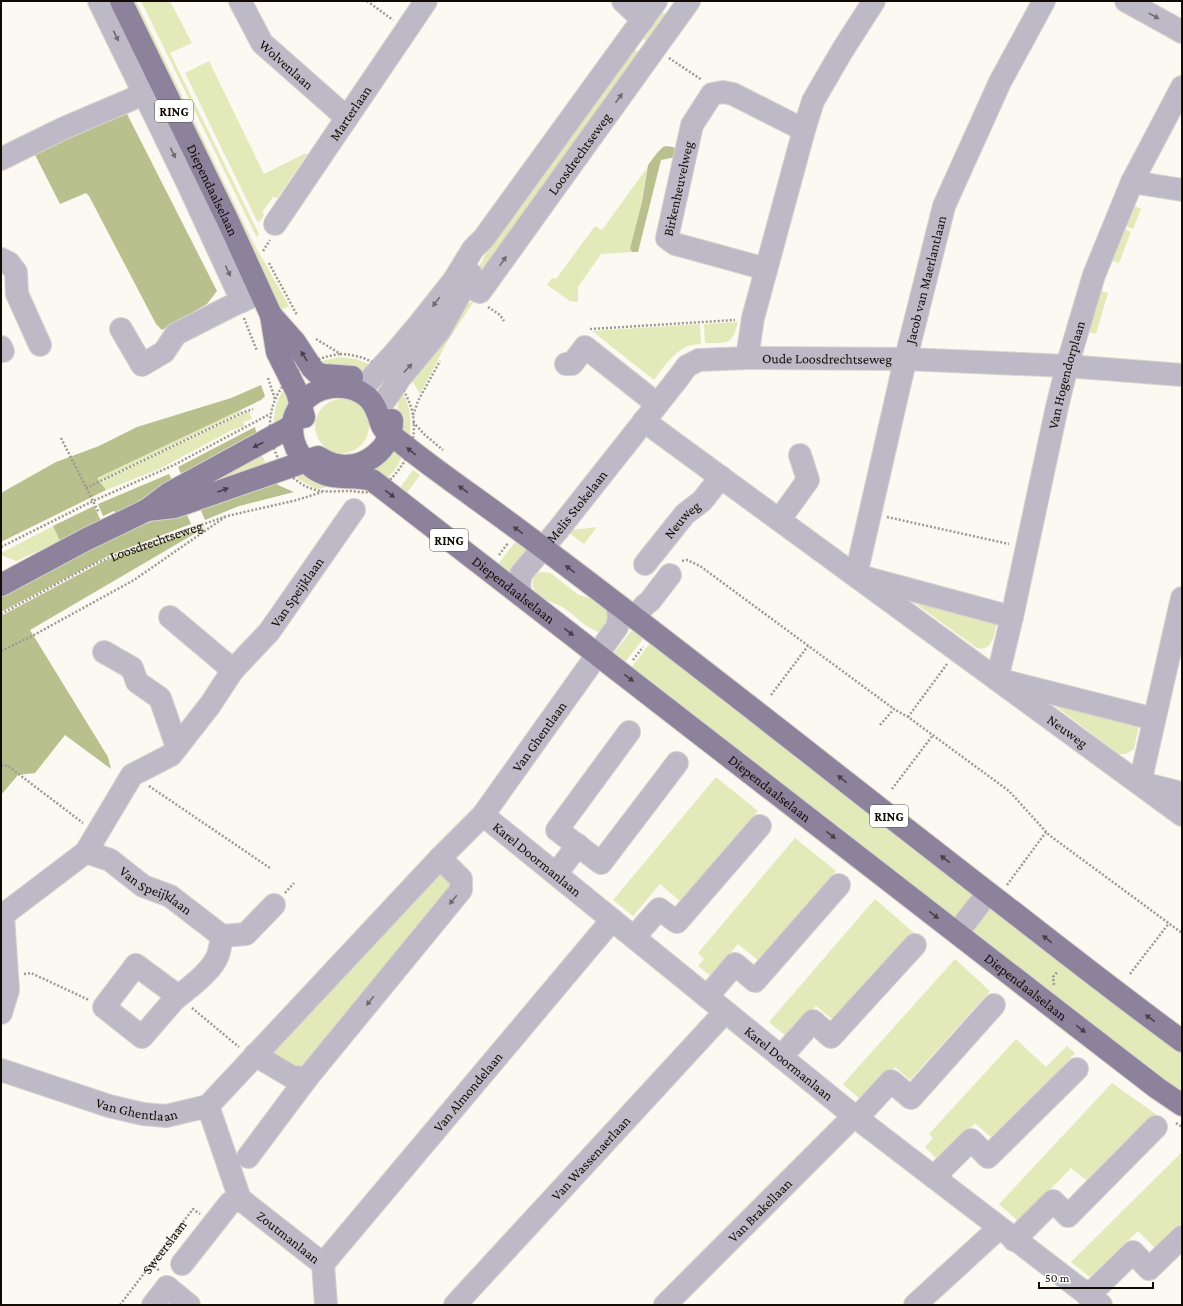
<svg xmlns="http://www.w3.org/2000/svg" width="1183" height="1306" viewBox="0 0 1183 1306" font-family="'Crimson Pro',serif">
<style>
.green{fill:#e2eaba}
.forest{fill:#b8c08e}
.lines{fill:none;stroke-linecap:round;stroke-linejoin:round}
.minor-casing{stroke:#d7d3cc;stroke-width:24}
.major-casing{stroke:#d7d3cc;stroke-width:24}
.path{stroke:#9e9992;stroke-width:2.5;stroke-dasharray:2 2;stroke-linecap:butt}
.minor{stroke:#beb9c7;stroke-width:22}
.major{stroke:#8c829c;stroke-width:22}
.oneway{fill:#716b6f}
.oneway2{fill:#494148}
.labels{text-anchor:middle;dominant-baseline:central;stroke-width:3;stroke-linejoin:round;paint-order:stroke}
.shield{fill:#fff;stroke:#59544f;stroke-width:1}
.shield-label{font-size:13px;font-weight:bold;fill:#120b03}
.street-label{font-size:14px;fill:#120b03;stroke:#fff}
</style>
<rect width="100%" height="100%" fill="#fcf9f2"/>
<path class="green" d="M129 1H136L253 242 289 306 281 310 248 250Z
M141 1H170L192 43 170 53 259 234 257 237 256 236Z
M662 12 668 15 648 42 643 38Z
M634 49 641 54 483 278 472 279 489 248Z
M209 61 264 174 306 153 307 155 278 197 276 198 273 197 262 212 264 214 262 219 259 222 257 221 185 73Z
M647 168 642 202 630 247 632 252 601 254 578 287V302L570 301 547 285 552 278 556 279 595 226 602 230Z
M1135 206 1141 209 1133 229 1126 226Z
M1125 229 1131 232 1119 263 1112 261Z
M1101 291 1108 293 1096 334 1087 332 1100 292Z
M474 301 446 344 420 394 409 375 457 308Z
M738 322C732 346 727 343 705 343L704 324Z
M700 324 701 344C678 344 667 363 654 380L592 331Z
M339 357 356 359 374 366C359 377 334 367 318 362Z
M285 388C290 406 289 417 273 427 274 413 276 399 285 388Z
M400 390C411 403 411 421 410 438 396 428 396 405 400 390Z
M315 426a27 27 0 1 1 54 0a27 27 0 1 1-54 0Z
M240 410 241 412 104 479 99 481 96 478Z
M249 411 252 419 243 422 245 426 232 430 159 469 106 490 100 482Z
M391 448 403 456 394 471 387 478 371 471Z
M260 451 268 468 194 496 190 486Z
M413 470 420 475 404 497 397 492Z
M300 471 344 488 328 487 316 489 300 480 292 473Z
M53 526 60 541 16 561 1 555V553Z
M597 527 584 544 569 533 571 530Z
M520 536 531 544 506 576 495 568Z
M541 572 551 573 577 594 598 601 607 608 611 619 608 627 598 632C583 626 576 616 564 608 555 602 543 601 536 593 531 587 533 581 534 575Z
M912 601 997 623C994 634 993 652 977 648Z
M636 625 647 634 621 667 610 658Z
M653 639 973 893 972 898 955 918 949 919 628 672Z
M1054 705 1139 725 1134 749 1126 754H1119Z
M716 777 758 811 681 902 660 884 633 916 613 900Z
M795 838 836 871 760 962 738 944 711 976 698 966 704 959 698 953Z
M438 872 446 876 452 885 349 1012 299 1070 276 1056 273 1050Z
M875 899 914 933 837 1023 816 1006 788 1038 769 1022Z
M990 907 1182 1047V1099L971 936 972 926Z
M955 959 990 991 910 1080 895 1067 863 1102 843 1084Z
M1016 1039 1046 1067 1067 1046 1075 1053 995 1141 975 1123 939 1161 925 1147 933 1138 929 1134Z
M1112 1083 1157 1115 1091 1184 1071 1168 1019 1222 999 1204Z
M1182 1152V1223L1155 1248 1138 1231 1090 1277 1071 1262Z"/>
<path class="forest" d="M125 110 217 291 207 304 162 330 156 324 89 196 86 193 60 204 32 149Z
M666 146 673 147 676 149V157L661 160 638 252H632L630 248 642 202 648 165 657 153 663 147Z
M261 385 265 396 261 400 97 478 106 490 1 542V493L56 462 99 446 137 427 231 398Z
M255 427 258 440 182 476 178 467Z
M169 474 174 484 117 514 114 511 103 516 98 504Z
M272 477 278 485 294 492 239 506 205 520 199 506Z
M94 506 102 523 60 541 53 526Z
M184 508 191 524 110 555 1 612V595C60 562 121 533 184 508Z
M206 527 30 630 108 757 111 769 65 735 35 773 18 775 1 795V616L104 561Z"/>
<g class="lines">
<defs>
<g id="minor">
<path d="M99 1 188 184 242 301"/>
<path id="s3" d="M240 1 262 43 347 118"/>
<path d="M623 1 643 20"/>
<path d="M1126 1 1182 32"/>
<path d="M1 159 64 128 144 94"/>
<path d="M1132 182 1182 190"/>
<path id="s4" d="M275 224 426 1"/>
<path d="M1 259 9 263 16 272 17 294 40 345"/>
<path id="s5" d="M766 269 675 244 667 238 692 125 712 94 723 92 733 94 804 130"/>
<path id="s6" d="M454 280 480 292 689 1"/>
<path d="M121 329 142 365 164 352 176 334 233 305 255 295"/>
<path d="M1 347 3 351"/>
<path d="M747 358 753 318 804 130 813 101 842 51 874 1"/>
<path d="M566 364H572L585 347 657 404"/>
<path d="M368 382 393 355 420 323 454 280 473 249 484 238 656 1"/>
<path d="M385 400 400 378 440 330 471 274"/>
<path id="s7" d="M644 421 1182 815"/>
<path d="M780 519 808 480 800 455"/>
<path id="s8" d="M645 564 685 514 702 501 721 477"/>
<path id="s9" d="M521 595 519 585 521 574 558 530 679 377 687 366 699 360 747 358 906 359 1067 366 1182 375"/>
<path id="s10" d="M1012 617 856 575 901 378 944 206 1000 82 1044 1"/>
<path d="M634 618 645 605 650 601 670 575"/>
<path d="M104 652 132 668 137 682 160 698 177 747"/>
<path id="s11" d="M233 670 269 632 354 510"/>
<path id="s12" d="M1154 719 997 679 1012 617 1057 407 1067 366 1094 275 1132 182 1182 87"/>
<path d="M629 732 557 830 601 863 677 763"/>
<path d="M1140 783 1182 598"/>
<path d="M1149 785 1182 793"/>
<path id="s13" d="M483 815 854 1116 1101 1305"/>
<path d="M86 852 132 775 171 755 210 705 233 670 170 617"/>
<path d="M556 874 578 845"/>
<path d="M1 913 3 915 8 990 1 1013"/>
<path id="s14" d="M3 915 86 852 110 860 143 886 170 896 222 936"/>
<path d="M957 933 988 893"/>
<path d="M634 937 659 909 677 922 760 826"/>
<path d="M178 996 136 965 104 1007 142 1037 174 1000C187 989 212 972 218 955 220 949 221 942 222 936L246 934 274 905"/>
<path d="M707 997 735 964 755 981 839 885"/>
<path d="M255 1055 292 1077 307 1078"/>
<path d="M781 1057 813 1021 831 1037 915 945"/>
<path id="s15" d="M1 1070 109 1106 143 1114 166 1116 208 1106 440 858 483 815 617 627 619 617 617 605"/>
<path id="s16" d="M208 1106 240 1199 323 1264 326 1305"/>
<path d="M857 1118 891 1081 911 1098 994 1005"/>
<path d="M248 1157 307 1078 461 890V879L440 858"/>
<path d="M934 1177 971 1140 988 1157 1077 1069"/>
<path d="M1014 1240 1053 1201 1068 1216 1156 1127"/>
<path d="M182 1264 230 1203 240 1199"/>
<path id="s17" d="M323 1264 612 920"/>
<path d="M1088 1296 1133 1252 1149 1269 1182 1237"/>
<path d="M153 1305 167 1287 189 1305"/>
<path id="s18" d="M455 1305 725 1012"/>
<path id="s19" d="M665 1305 854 1116"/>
<path d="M915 1305 999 1228"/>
</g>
<g id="major">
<path id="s20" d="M121 1 228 221 271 315 277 352 297 392 304 417"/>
<path d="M271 315 295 342 312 368 317 373 324 375 352 377"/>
<path d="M147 510 174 507 186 503 318 457C324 460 330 464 338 465 365 470 393 448 392 420"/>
<path d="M1 585 85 540 147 510 168 494 292 426"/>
<path id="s21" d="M1182 1041C1126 1000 1072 958 1017 915 849 786 685 653 515 527 488 507 461 488 434 468 422 459 410 450 399 441 394 437 388 434 384 429 380 424 380 418 377 412 372 397 359 389 344 387 296 382 273 438 312 467 331 482 350 474 372 480L1065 1017 1157 1088 1182 1105"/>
</g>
</defs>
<use href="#minor" class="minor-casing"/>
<use href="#major" class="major-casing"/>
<g class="path">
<path d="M367 1 393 20"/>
<path d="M669 58 702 80"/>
<path d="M263 251 270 240"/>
<path d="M269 263 297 315"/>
<path d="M488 307 500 315 504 321"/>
<path d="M244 318 257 351"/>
<path d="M590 329 735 320"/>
<path d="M316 339 339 353"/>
<path d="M340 354C395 355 435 416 402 465 395 476 385 486 373 491 365 494 357 491 349 491 340 491 330 492 321 491 304 489 288 476 280 462 252 411 286 361 340 354Z"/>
<path d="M268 378 275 399"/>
<path d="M413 415 418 401 440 361"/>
<path d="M413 422 425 435 443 450"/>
<path d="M61 438 99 513"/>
<path d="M86 488 244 412 253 409"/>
<path d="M887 517 1009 544"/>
<path d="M1 547 93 501 174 465 270 414"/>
<path d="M499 555 508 543"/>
<path d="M682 561 687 560 700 566 894 709"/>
<path id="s1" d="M1 614 92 565 118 554 227 516 297 500 322 492"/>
<path d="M1 651 34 635 134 580 225 517"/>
<path d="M633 660 643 647"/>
<path d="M771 695 808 646"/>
<path d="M908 717 947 664"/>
<path d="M880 725 894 709 908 717 1009 791 1049 835 1182 933"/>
<path d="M1 765 8 766 83 823"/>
<path d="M149 786 270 868"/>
<path d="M892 789 933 735"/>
<path d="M1007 885 1046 832"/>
<path d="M285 893 294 883"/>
<path d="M24 974 31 973 89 1000"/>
<path d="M1130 974 1169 923"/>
<path d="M1054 985 1053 977 1058 971"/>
<path d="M192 1008 239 1047"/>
<path d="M1176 1123 1182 1127"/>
<path d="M151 1264 160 1271"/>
<path id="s2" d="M120 1305 193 1209 200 1214"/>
</g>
<use href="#minor" class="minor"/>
<use href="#major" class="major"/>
</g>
<defs><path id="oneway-solid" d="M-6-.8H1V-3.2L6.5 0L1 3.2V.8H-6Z"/></defs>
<g class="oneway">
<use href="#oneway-solid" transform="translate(1154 16) rotate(29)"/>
<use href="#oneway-solid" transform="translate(116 36) rotate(64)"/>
<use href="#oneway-solid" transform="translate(619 98) rotate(-54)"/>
<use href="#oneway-solid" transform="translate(173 153) rotate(64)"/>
<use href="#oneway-solid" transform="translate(503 261) rotate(-55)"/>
<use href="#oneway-solid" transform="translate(228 271) rotate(65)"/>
<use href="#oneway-solid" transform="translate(436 302) rotate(127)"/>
<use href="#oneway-solid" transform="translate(408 368) rotate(-47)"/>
<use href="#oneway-solid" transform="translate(453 900) rotate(129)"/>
<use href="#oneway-solid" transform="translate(370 1001) rotate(129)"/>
</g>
<g class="oneway2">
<use href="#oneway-solid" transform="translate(304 356) rotate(-122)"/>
<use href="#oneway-solid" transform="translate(258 445) rotate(152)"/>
<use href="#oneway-solid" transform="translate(411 451) rotate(-141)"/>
<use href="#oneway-solid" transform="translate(463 489) rotate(-144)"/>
<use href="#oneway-solid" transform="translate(223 490) rotate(-20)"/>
<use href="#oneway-solid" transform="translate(390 494) rotate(37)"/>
<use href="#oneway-solid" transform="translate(518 530) rotate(-144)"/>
<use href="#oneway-solid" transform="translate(570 569) rotate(-143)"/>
<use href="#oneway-solid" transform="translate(569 632) rotate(38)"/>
<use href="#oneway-solid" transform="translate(629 678) rotate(38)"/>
<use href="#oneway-solid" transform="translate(842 779) rotate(-142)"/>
<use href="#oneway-solid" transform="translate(831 835) rotate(38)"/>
<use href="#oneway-solid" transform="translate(945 859) rotate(-142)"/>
<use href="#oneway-solid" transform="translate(934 915) rotate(38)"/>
<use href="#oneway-solid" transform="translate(1047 939) rotate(-142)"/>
<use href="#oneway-solid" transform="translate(1150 1018) rotate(-144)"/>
<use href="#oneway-solid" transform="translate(1081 1029) rotate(37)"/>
</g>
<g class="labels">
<g class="shield">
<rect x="155" y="100" width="38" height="22" rx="3"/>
<rect x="430" y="529" width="38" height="22" rx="3"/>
<rect x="870" y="805" width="38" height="22" rx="3"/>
</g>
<g class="shield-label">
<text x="174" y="111">RING</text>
<text x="449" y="540">RING</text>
<text x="889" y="816">RING</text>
</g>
<g class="street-label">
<text stroke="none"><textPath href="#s3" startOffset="80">Wolvenlaan</textPath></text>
<text stroke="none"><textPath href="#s4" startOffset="134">Marterlaan</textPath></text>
<text stroke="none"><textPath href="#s6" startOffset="199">Loosdrechtseweg</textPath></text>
<text stroke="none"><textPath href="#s5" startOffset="155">Birkenheuvelweg</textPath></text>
<text stroke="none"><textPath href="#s20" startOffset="210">Diependaalselaan</textPath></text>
<text stroke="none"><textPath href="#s10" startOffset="465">Jacob van Maerlantlaan</textPath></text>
<text stroke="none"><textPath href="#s9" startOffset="429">Oude Loosdrechtseweg</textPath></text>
<text stroke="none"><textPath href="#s12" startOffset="474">Van Hogendorplaan</textPath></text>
<text stroke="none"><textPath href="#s9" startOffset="109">Melis Stokelaan</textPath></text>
<text stroke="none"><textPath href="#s8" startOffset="58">Neuweg</textPath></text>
<text stroke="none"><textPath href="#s1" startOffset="172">Loosdrechtseweg</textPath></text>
<text stroke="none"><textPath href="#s21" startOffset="1429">Diependaalselaan</textPath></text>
<text stroke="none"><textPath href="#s11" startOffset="101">Van Speijklaan</textPath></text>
<text stroke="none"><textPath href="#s7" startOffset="525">Neuweg</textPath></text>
<text stroke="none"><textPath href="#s15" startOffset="712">Van Ghentlaan</textPath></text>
<text stroke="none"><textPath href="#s21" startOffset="1753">Diependaalselaan</textPath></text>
<text stroke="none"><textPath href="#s13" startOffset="70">Karel Doormanlaan</textPath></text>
<text stroke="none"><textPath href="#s14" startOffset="185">Van Speijklaan</textPath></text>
<text stroke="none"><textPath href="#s21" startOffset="2077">Diependaalselaan</textPath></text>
<text stroke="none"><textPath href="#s13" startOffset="394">Karel Doormanlaan</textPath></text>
<text stroke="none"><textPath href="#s17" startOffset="225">Van Almondelaan</textPath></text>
<text stroke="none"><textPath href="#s15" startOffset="142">Van Ghentlaan</textPath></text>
<text stroke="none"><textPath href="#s18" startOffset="200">Van Wassenaerlaan</textPath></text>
<text stroke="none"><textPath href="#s19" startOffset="134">Van Brakellaan</textPath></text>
<text stroke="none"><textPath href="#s16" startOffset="160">Zoutmanlaan</textPath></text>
<text stroke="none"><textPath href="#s2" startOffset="73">Sweerslaan</textPath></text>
</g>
</g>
<rect width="1183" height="1306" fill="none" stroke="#120b03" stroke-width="4"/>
<path d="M1039 1282v6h114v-6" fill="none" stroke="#120b03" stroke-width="2"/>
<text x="1045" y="1282" font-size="12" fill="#120b03" stroke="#ffffff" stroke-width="3" paint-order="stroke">50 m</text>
</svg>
